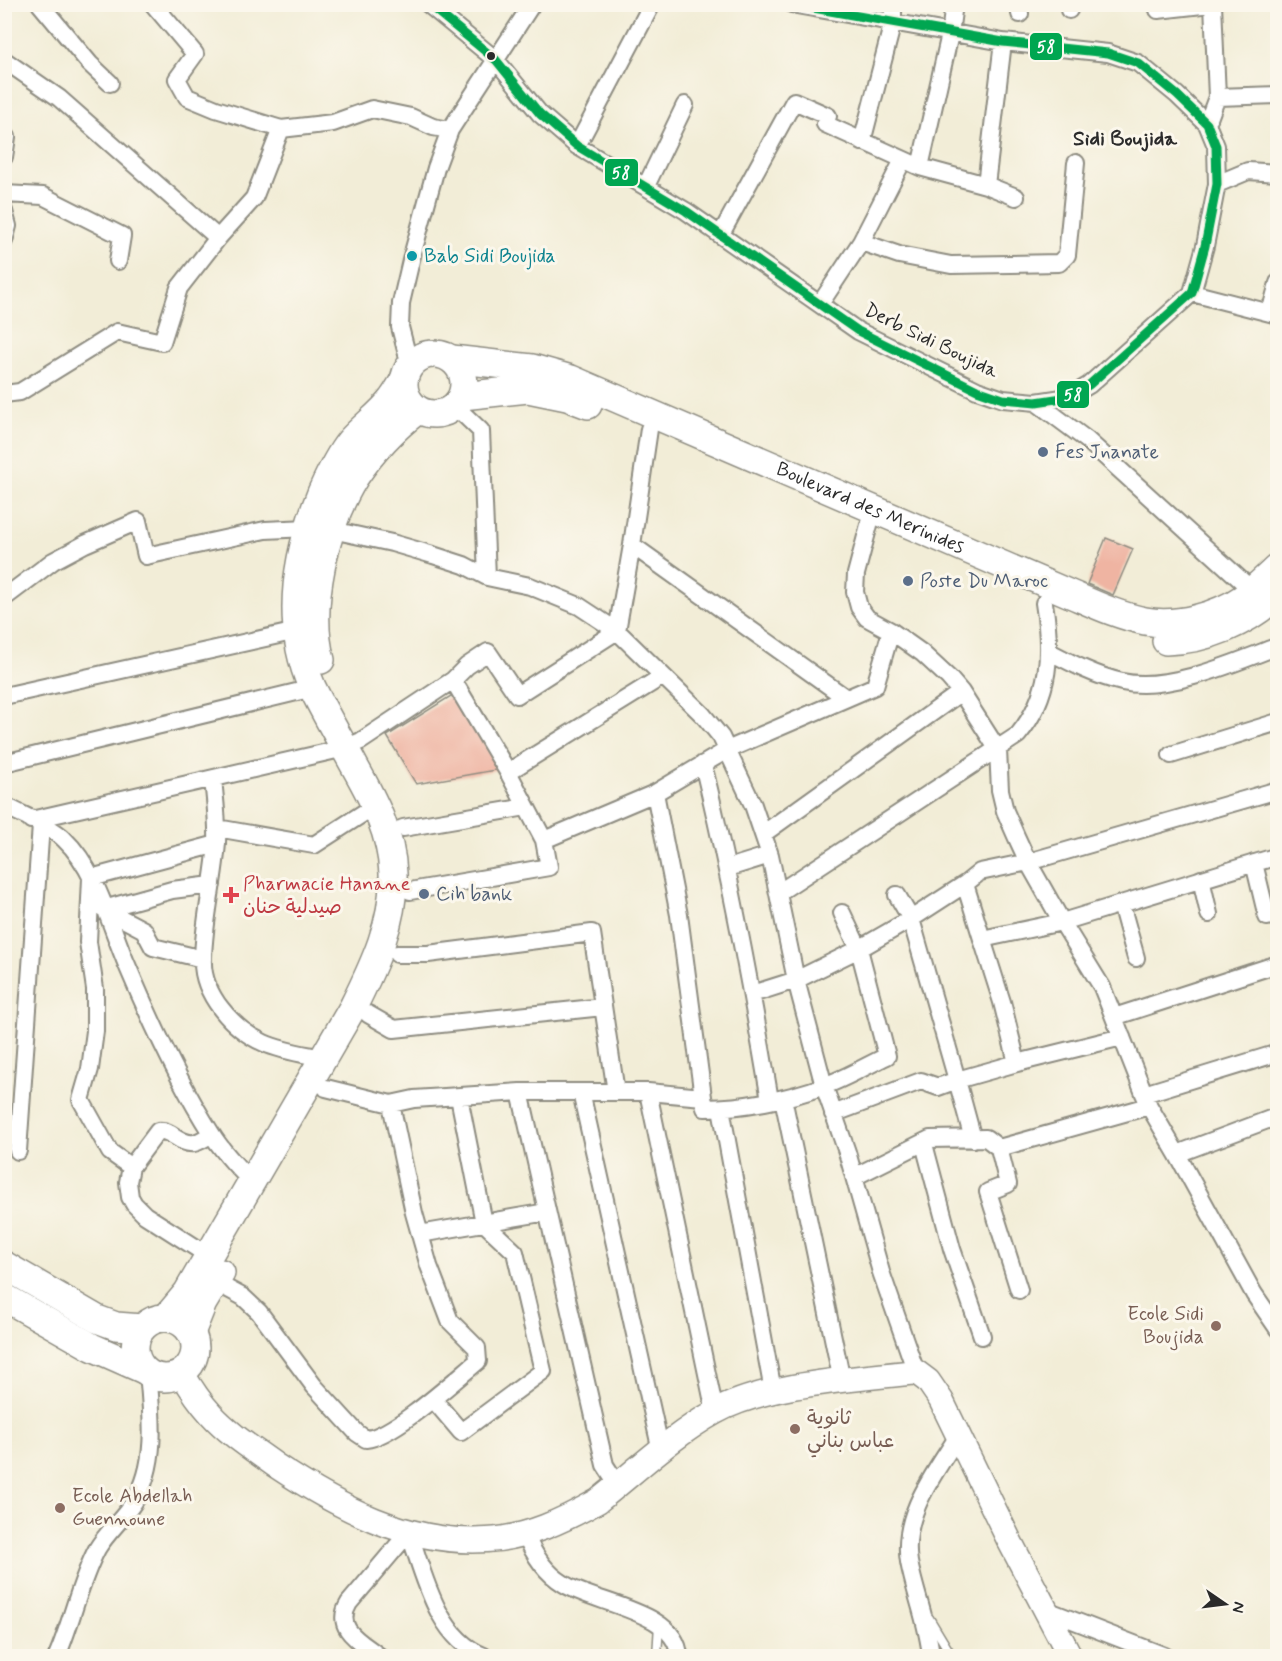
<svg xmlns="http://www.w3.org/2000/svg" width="1282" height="1661" viewBox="0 0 1282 1661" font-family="Mynerve,'Playpen Sans Arabic',sans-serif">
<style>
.building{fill:#efb4a2}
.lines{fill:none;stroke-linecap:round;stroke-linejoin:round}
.lane-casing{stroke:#8e8c81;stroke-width:11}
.street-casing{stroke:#8e8c81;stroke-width:20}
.secondary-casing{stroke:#8e8c81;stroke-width:27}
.primary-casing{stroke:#8e8c81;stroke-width:30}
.lane{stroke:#fff;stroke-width:8}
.street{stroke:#fff;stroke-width:16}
.secondary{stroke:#fff;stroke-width:24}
.primary{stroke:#fff;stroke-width:27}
.bus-1-casing{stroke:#fbf7ec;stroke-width:14}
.bus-1{stroke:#00a651;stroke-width:9}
.bus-dot{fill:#2b2b2b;stroke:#fbf7ec;stroke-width:2}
.culture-dot{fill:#0f9aa8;stroke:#fbf7ec;stroke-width:2}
.service-dot{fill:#5c6f8a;stroke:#fbf7ec;stroke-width:2}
.health-dot{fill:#e0444e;stroke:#fbf7ec;stroke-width:2}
.education-dot{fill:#8d6e63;stroke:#fbf7ec;stroke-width:2}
.labels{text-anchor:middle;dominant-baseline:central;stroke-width:6;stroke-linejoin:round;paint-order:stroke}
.culture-label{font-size:20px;fill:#0d838f;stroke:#fbf7ec;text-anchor:start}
.street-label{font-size:20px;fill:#2b2b2b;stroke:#fbf7ec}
.service-label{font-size:20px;fill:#4e5e75;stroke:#fbf7ec;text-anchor:start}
.health-label{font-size:20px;fill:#be3a42;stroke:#fbf7ec;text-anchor:start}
.education-label{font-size:20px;fill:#785e54;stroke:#fbf7ec;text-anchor:start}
.neighbourhood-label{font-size:21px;font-weight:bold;fill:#2b2b2b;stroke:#fbf7ec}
.line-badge{stroke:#fbf7ec;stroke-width:2}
.badge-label{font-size:16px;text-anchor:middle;font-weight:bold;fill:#fff}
</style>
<rect width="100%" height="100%" fill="#fbf7ec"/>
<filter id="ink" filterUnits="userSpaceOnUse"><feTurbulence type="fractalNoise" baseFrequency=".0167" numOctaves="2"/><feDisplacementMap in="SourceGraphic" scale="12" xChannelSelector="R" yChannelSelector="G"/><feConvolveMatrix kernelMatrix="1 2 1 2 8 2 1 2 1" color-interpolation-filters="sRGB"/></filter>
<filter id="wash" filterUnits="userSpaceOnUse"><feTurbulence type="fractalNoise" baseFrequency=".008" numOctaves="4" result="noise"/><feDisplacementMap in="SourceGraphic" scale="24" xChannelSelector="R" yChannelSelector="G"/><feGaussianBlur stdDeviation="1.35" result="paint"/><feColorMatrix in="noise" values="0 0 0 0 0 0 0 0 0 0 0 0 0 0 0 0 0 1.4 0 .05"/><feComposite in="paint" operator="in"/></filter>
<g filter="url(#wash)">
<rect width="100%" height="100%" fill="#f2edd7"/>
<g id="blocks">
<path class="building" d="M1106 538 1133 549 1113 595 1087 584Z
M454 694 501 769 416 784 387 736Z"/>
</g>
</g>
<g filter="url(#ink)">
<use href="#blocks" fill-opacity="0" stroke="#8e8c81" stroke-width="1.5"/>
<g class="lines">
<defs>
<path id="lane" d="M929 1618 952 1656
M657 1656 659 1624"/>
<path id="street" d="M40 4 90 64 110 83
M153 4 195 54 177 79 187 97 216 109 281 129 333 123 372 109 411 117 433 127 450 130
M428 4 496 60 540 114 577 146 686 211 858 331 977 390 1003 399 1036 402 1069 397 1089 385 1192 293 1205 246 1217 184 1216 146 1207 124 1177 95 1138 63 1108 53 1003 42 791 4
M1019 4 1020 14
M1069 4V10
M1157 4 1158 10 1211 4
M1213 4 1217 97
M4 60 59 98 218 238 179 288 162 342 117 332 20 392 4 394
M1207 124 1217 97 1278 95
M4 136 7 137 4 157
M862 142 893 22V4
M577 146 652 4
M920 167 950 34 954 4
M1217 184 1248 171 1278 173
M986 185 1003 42
M646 186 685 105
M4 194 43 196 122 236 118 261
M4 211 8 226 4 241
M721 234 794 101 828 116 825 124 920 167 986 185 1016 197
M218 238 254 198 281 129
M861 242 899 255 951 265 1059 263 1067 255 1076 163
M1192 293 1278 315
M820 304 861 242 903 160
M1270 313 1278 283
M410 366 400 327 401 303 412 256 436 168 450 130 532 4
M1036 402 1087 440 1253 591
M455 406 481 431 487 577
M649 429 632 545 846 698
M869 525 856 574 855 592 859 607 867 618 891 631 922 653 949 678 961 692 998 750 1000 790 1005 811 1016 836 1028 862 1062 922 1102 987 1149 1106 1177 1154
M332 530 392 543 433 555 464 565 487 577 530 586 579 606 617 631 703 715 721 737 753 805 770 855 796 980 824 1086 847 1152 881 1272 916 1372
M4 598 53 561 85 544 138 521 146 556 265 530 308 528
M1050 652C1073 664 1096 676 1122 682 1168 692 1234 663 1278 646
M453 680 467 666 488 652 517 695 617 631 632 545
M4 696 297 631
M1171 755 1278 722
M4 763 313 688
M703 764C730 875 751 987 770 1100
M508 772 663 676
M213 779C215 800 218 822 217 843 214 882 204 919 203 958 201 994 233 1029 264 1043 282 1051 303 1054 322 1058
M655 793 679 915 703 1097
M4 805C21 815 51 826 64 839 96 869 110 925 127 965 151 1022 178 1081 211 1133 222 1151 237 1167 252 1182
M31 820 345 748 361 741 453 680 508 772 544 840 655 793 727 750 875 686 891 631
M217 828 314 845 376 805
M403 828 526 807
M763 834 961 692
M1254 863 1267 917
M728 868 770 855
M1201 879 1209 914
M965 884 982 939
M410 891 549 867 544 840
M778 893 1018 735C1051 695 1052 652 1044 603
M897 895 911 919 957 1080 1017 1063 1002 1002 982 939 1062 922 1278 856
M1121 904 1136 958
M104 909 144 930 153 947 203 959
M104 909 172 890 212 885
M397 954H428L592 933 616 1092
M752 994 796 980 859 949 911 919 965 884 980 872 1028 862 1278 790
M368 1014 394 1029 603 1007
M1114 1017 1278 964
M1017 1063 1122 1037
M326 1088 391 1104 414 1099 520 1092H648L703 1097 705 1108C742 1108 789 1099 824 1086 846 1078 866 1066 887 1056L859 949 842 913
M520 1092 605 1465 618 1485
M581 1092 661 1451
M648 1092 715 1412
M1144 1094 1278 1053
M783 1098 842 1381
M721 1108 773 1391
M833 1114 921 1081 938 1087 957 1080 973 1139
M1278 1116 1177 1154 1254 1294 1278 1329
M924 1144 952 1249 982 1336
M999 1148 1008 1184 988 1192 1019 1290
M18 1151 41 825
M131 1167 110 1152 81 1100 90 1069 95 1031V989L88 942 91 878 217 844
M854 1177 930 1139 986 1138 999 1148 1149 1106
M420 1234 547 1212
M209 1256 145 1215 134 1204 130 1197 128 1182 131 1167 158 1131C172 1129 179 1145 194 1143 200 1142 206 1137 211 1135
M215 1282 243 1297 259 1312 314 1386 357 1433 366 1439C393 1437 455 1380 478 1361L477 1348 450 1321 429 1266 414 1213 391 1104
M433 1399 461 1432 543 1371 515 1252 484 1223 459 1097
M525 1533C533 1554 544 1572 564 1584 596 1604 677 1611 679 1656
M1044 1609 1165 1656
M57 1656C72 1622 79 1583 97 1549 107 1532 123 1519 134 1502 158 1465 152 1415 148 1373
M379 1656C361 1642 333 1629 349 1603L409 1532C424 1575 437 1638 484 1656
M931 1656C928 1623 915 1594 909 1562 901 1515 935 1473 958 1436"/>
<path id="secondary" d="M182 1373C190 1387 199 1401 211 1414 229 1434 253 1449 275 1465 338 1507 408 1545 487 1540 527 1538 564 1520 598 1501 636 1471 672 1436 715 1412 767 1383 856 1379 916 1372L928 1381 941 1400 1009 1540 1070 1656"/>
<g id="primary">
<circle cx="434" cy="384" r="30"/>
<path id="s1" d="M452 359 532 368 571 379 1075 596C1098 606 1120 616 1145 621 1176 627 1217 616 1243 598 1255 589 1266 578 1278 567"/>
<path d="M462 396 528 389 567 397 588 405"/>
<path d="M1166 641C1207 640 1248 623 1278 594"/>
<path d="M321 660C306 607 326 523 355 477 372 452 394 428 418 410"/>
<path d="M4 1265 97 1319 116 1326 142 1328"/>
<path d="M4 1297 92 1347 144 1370"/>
<circle cx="165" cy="1348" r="30"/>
<path d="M166 1318 187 1293 353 1007C374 965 395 921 393 873 391 833 374 801 355 767 341 741 325 714 312 687 284 623 296 555 321 493 329 475 338 456 350 441 363 426 380 415 392 399 396 394 400 387 404 380"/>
<path d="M191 1333 203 1303 221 1273"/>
</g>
</defs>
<use href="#lane" class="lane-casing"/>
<use href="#street" class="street-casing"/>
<use href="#secondary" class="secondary-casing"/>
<use href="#primary" class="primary-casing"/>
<use href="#lane" class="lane"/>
<use href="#street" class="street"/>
<use href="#secondary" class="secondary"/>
<use href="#primary" class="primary"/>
<defs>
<path id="bus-1" d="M428 4 496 60 540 114 577 146 686 211 858 331 977 390 1003 399 1036 402 1069 397 1089 385 1192 293 1205 246 1217 184 1216 146 1207 124 1177 95 1138 63 1108 53 1003 42 791 4"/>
</defs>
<use href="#bus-1" class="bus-1-casing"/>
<use href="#bus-1" class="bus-1"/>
</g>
</g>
<circle class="bus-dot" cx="491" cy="56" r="5"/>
<circle class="culture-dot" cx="412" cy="256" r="6"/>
<g class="service-dot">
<circle cx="1043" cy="452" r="6"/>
<circle cx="908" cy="581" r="6"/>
<circle cx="424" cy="894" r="6"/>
</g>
<path class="health-dot" d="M228 886h6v6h6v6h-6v6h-6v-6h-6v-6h6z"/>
<g class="education-dot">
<circle cx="1216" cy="1326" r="6"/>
<circle cx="795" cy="1429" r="6"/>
<circle cx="60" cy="1508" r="6"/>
</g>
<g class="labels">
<g class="culture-label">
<text x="424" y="256">Bab Sidi Boujida</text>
</g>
<g class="street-label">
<text transform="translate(931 341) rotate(26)">Derb Sidi Boujida</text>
<text stroke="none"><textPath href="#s1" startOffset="447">Boulevard des Merinides</textPath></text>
</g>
<g class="service-label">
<text x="1055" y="452">Fes Jnanate</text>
<text x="920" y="581">Poste Du Maroc</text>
<text x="436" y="894">Cih bank</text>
</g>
<g class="health-label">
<text x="243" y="884">Pharmacie Hanane<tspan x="243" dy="23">صيدلية حنان</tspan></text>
</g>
<g class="education-label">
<text x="1204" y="1314" text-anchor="end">Ecole Sidi<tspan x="1204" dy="23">Boujida</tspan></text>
<text x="807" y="1418">ثانوية<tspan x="807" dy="23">عباس بناني</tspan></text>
<text x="72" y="1496">Ecole Abdellah<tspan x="72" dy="23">Guennoune</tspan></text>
</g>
<g class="neighbourhood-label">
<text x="1125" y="139">Sidi Boujida</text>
</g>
</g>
<g class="line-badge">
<rect x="1029" y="32" width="34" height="29" rx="6" fill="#00a651"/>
<rect x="604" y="158" width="35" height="29" rx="6" fill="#00a651"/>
<rect x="1056" y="380" width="34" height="29" rx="6" fill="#00a651"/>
</g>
<g class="badge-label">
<text x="1046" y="52">58</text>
<text x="621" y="178">58</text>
<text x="1073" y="400">58</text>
</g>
<rect width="1282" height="1661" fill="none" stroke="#fbf7ec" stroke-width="24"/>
<g transform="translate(1225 1604) rotate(104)" stroke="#fbf7ec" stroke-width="4.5" paint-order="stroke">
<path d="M0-4.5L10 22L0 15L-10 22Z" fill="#2b2b2b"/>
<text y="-9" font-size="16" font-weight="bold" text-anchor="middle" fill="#2b2b2b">N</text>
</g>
</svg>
